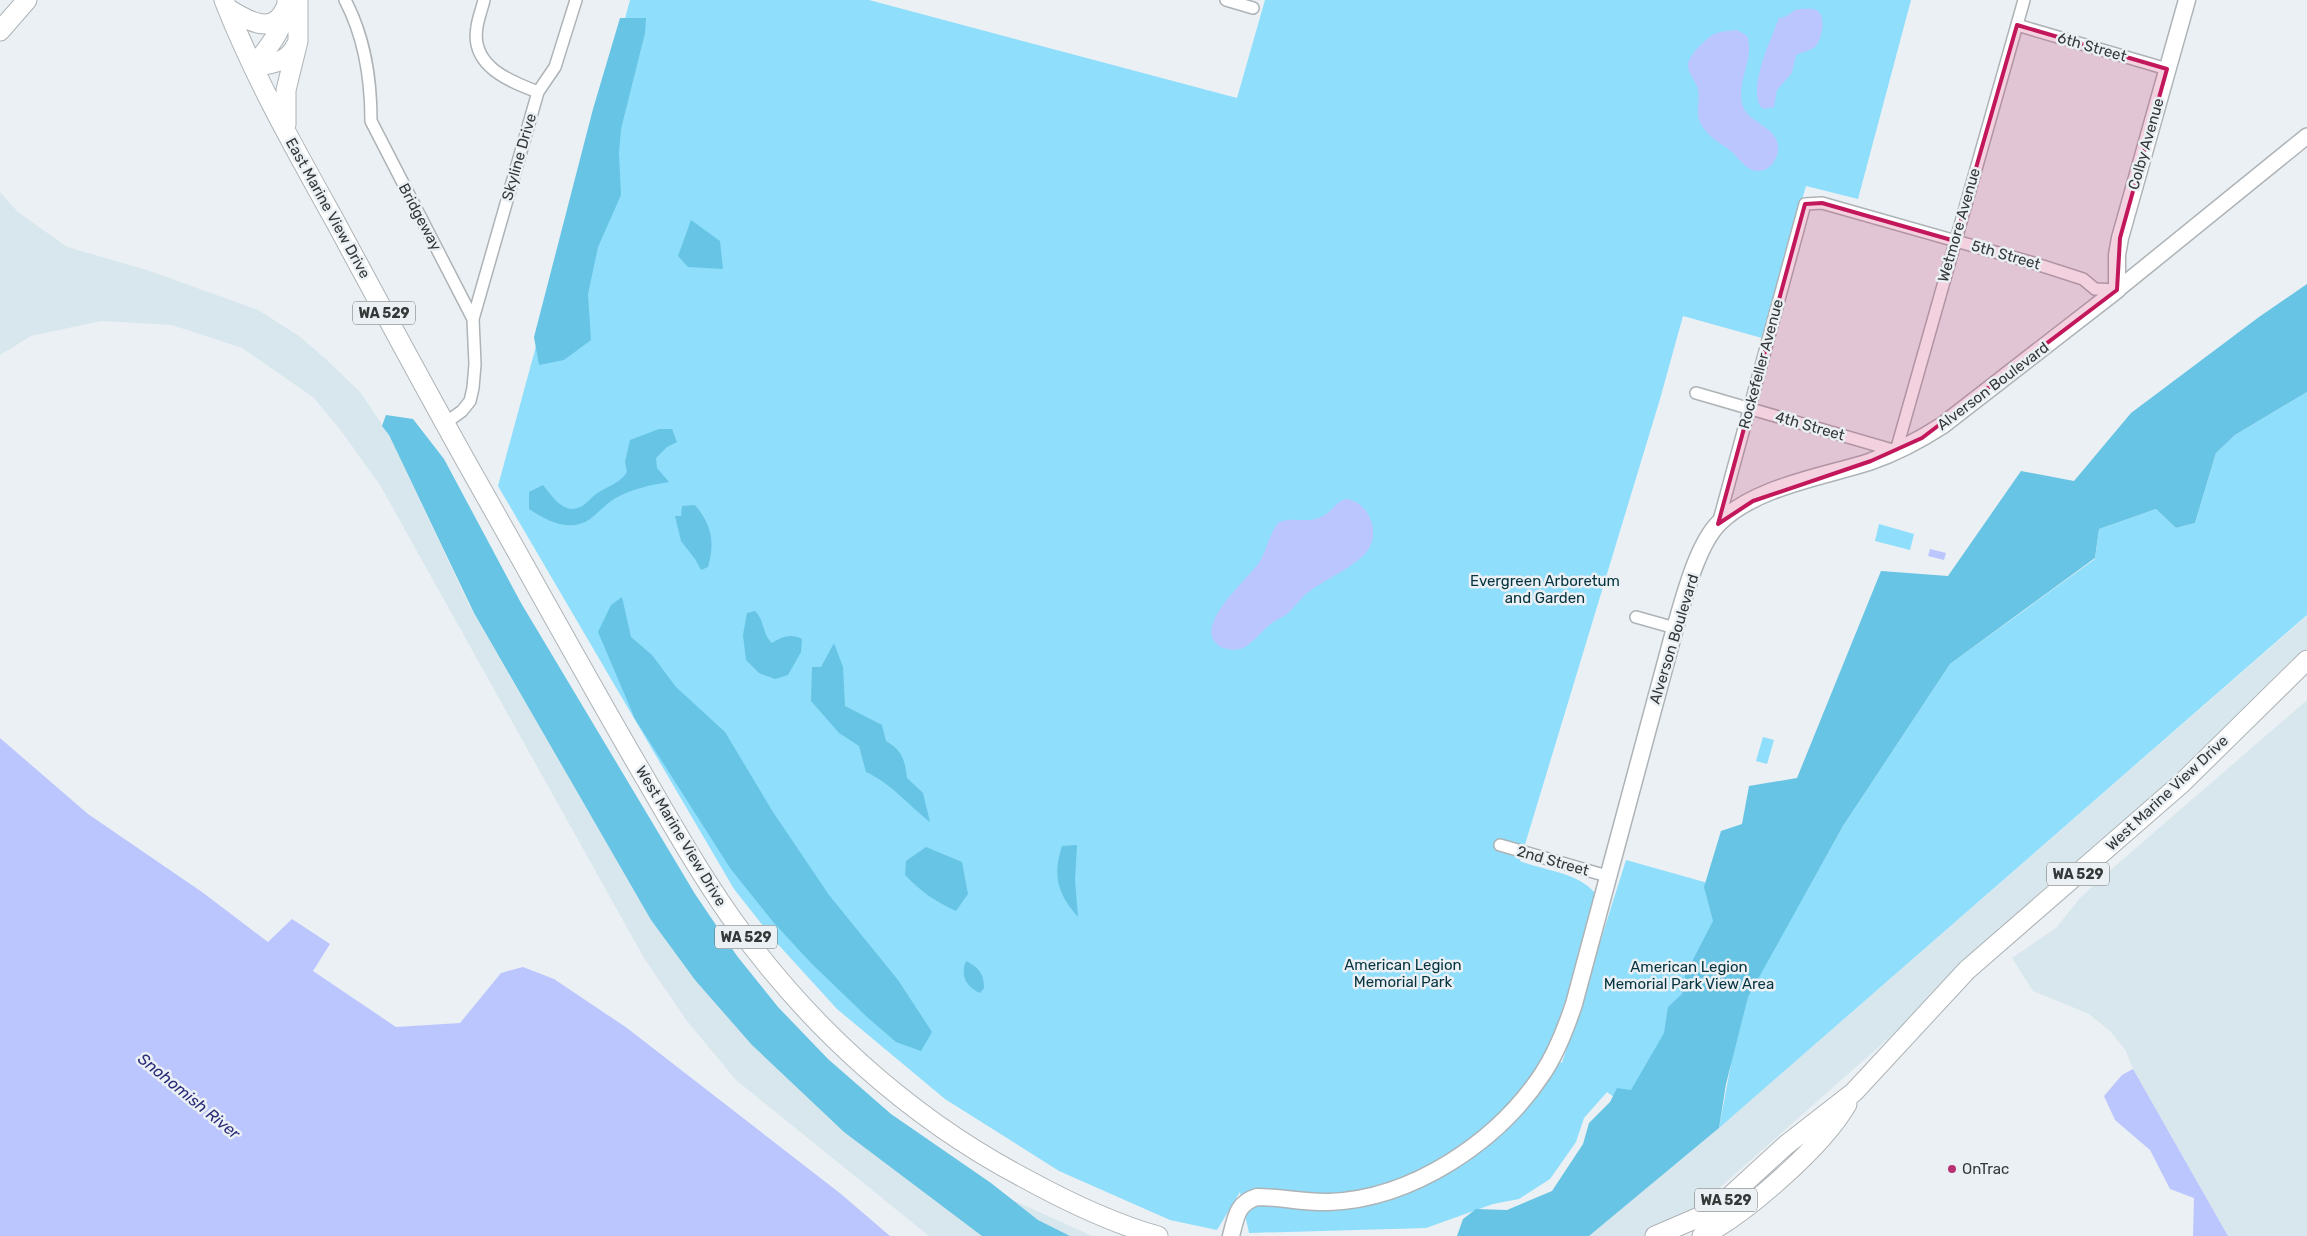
<svg xmlns="http://www.w3.org/2000/svg" width="2307" height="1236" viewBox="0 0 2307 1236" font-family="Rubik,sans-serif">
<style>
.built{fill:#d8e7ed}
.green{fill:#8fdefc}
.forest{fill:#67c4e4}
.water{fill:#bbc6fe}
.lines{fill:none;stroke-linecap:round;stroke-linejoin:round}
.minor-casing{stroke:#adb3b6;stroke-width:14}
.tertiary-casing{stroke:#adb3b6;stroke-width:18}
.secondary-casing{stroke:#adb3b6;stroke-width:19}
.primary-casing{stroke:#adb3b6;stroke-width:21}
.minor{stroke:#fff;stroke-width:11}
.tertiary{stroke:#fff;stroke-width:15}
.secondary{stroke:#fff;stroke-width:16}
.primary{stroke:#fff;stroke-width:19}
.marked{fill:#c2185b;fill-opacity:0.2;stroke:#c2185b;stroke-width:4;stroke-linejoin:round}
.poi-dot{fill:#b83172;stroke:#eaf0f3;stroke-width:2}
.labels{text-anchor:middle;dominant-baseline:central;stroke-width:5;stroke-linejoin:round;paint-order:stroke}
.shield{fill:#eaf0f3;stroke:#6b6f71;stroke-width:1}
.shield-label{font-size:14px;font-weight:bold;fill:#353839}
.street-label{font-size:15px;fill:#353839;stroke:#eaf0f3}
.park-label{font-size:15px;fill:#053340;stroke:#eaf0f3}
.poi-label{font-size:15px;fill:#353839;stroke:#eaf0f3;text-anchor:start}
.water-label{font-size:16px;font-style:italic;fill:#2a2b79;stroke:#eaf0f3}
</style>
<rect width="100%" height="100%" fill="#eaf0f3"/>
<path class="built" d="M0 192 18 212 67 247 147 270 258 310 299 336 328 361 361 393 389 435 469 605 651 920 695 980 951 1172 1092 1236H929L736 1080 687 1021 644 958 380 485 339 428 313 397 242 348 172 325 101 321 31 336 0 355Z
M2307 616V668L1708 1198 1653 1236H1589L1704 1141Z
M2307 700V1236H2228L2133 1069 2126 1051 2111 1032 2089 1014 2033 991 2012 958 2056 928 2080 898 2099 880Z"/>
<path class="green" d="M630 0H869L1237 98 1265 0H1911L1858 199 1806 186 1762 338 1683 316 1660 399 1520 861C1545 871 1577 872 1595 893 1581 947 1569 1002 1545 1053L1562 1063 1626 860 1797 908 1843 826 1950 664 2095 559 2099 529 2156 509 2176 528 2195 523 2216 453 2235 435 2307 392V615L1719 1128 1731 1064 1646 1120 1607 1092 1584 1118 1576 1142 1550 1179 1519 1199 1493 1204 1426 1228 1249 1233 1240 1192 1217 1230 1170 1220 1059 1171 945 1099 837 1009 775 941 734 889 498 486Z
M1879 524 1914 534 1910 550 1875 541Z
M1763 737 1774 740 1767 764 1756 761Z"/>
<path class="forest" d="M620 18H646L645 33 621 129 619 153 621 195 598 247 588 294 591 340 564 360 539 365 534 337 593 109Z
M691 220 720 241 723 269 688 267 678 256Z
M2307 284V392L2235 435 2216 453 2195 523 2176 528 2156 509 2099 529 2095 558 1950 664 1843 826 1748 997 1726 1084 1719 1128 1589 1236H1457L1463 1219 1476 1209 1507 1210 1552 1191 1583 1144 1589 1123 1610 1102 1617 1088 1631 1090 1664 1033 1668 1007 1682 994 1685 975 1713 921 1704 887 1721 831 1742 824 1749 786 1797 778 1881 571 1948 576 2021 471 2074 481 2131 413 2259 317Z
M386 415 413 419 444 459 521 603 695 894 737 956 778 1007 828 1059 891 1114 991 1183 1038 1220 1070 1236H982L844 1132 752 1045 695 980 651 920 474 613 389 435 382 426Z
M659 429H672L677 442 667 447 656 458 657 468 669 482C650 485 631 489 614 499 605 505 598 513 590 519 570 533 547 521 529 509V492L543 485C552 496 564 515 580 507 587 504 592 496 599 492 609 486 621 482 627 472L625 462 630 440Z
M695 505C712 525 715 543 708 567L701 570 695 559 681 541 675 516H681L682 506Z
M622 597 631 637 652 655 676 687 725 732 773 812 829 895 898 980 932 1032 921 1051 896 1042 867 1017 811 963 774 923 730 868 635 719 598 632 611 605Z
M755 611C765 621 762 634 772 643 782 637 790 633 802 639L801 652 788 675 775 679 759 673 746 660 743 635 747 613Z
M834 643 843 667 845 706 882 725 886 741C902 750 905 760 907 778L923 793 930 822C908 805 892 784 866 772L859 746 839 733 811 701 812 667H821Z
M1077 845 1075 880 1078 917C1058 894 1052 877 1062 846Z
M926 847 962 862 968 894 956 911C936 902 920 891 905 875L906 861Z
M966 961C978 967 984 973 984 988L980 993C966 987 960 975 966 961Z"/>
<path class="water" d="M1795 10C1801 9 1810 8 1816 10 1827 14 1822 41 1815 47 1810 51 1802 52 1796 55L1792 73 1777 90 1774 107 1764 109 1760 106C1749 84 1771 40 1779 18L1785 17Z
M1737 30 1747 36C1755 58 1737 79 1742 103 1746 123 1775 125 1778 145 1780 160 1766 177 1750 169 1744 166 1738 158 1733 153 1723 144 1710 139 1702 126 1693 113 1702 100 1697 86 1694 79 1688 73 1688 65 1688 56 1704 41 1711 36 1718 31 1729 31 1737 30Z
M1347 499C1368 502 1381 531 1368 550 1356 567 1323 580 1306 594 1299 600 1295 607 1288 613 1284 617 1279 618 1275 621 1263 628 1255 642 1243 648 1236 651 1227 650 1221 647 1188 628 1249 579 1260 561 1267 549 1269 535 1278 523 1292 516 1307 524 1321 517 1332 513 1335 501 1347 499Z
M1930 549 1946 553 1944 560 1928 556Z
M0 738 88 814 202 892 268 942 292 919 330 944 313 971 396 1027 460 1023 501 973 523 967 554 979 627 1028 841 1194 890 1236H0Z
M2133 1069 2228 1236H2193L2194 1198 2170 1189 2150 1150 2115 1120 2104 1096 2122 1075Z"/>
<g class="lines">
<defs>
<path id="minor" d="M345 0C365 38 371 78 371 121L473 319 475 364 473 388 470 401 462 411 444 424
M484 0C482 9 478 18 477 27 470 66 509 81 538 92
M1226 0 1253 8
M2017 25 2167 69
M473 319 538 92 555 67 576 0
M1696 393 1896 451 2024 0
M1718 524 1805 204 1822 203 2030 262 2083 279 2095 289 2117 290
M1636 617 1675 628
M1500 845 1607 876"/>
<path id="tertiary" d="M2117 290 2307 136"/>
<path id="secondary" d="M1231 1236C1236 1217 1237 1203 1257 1197 1281 1197 1305 1203 1329 1202 1412 1199 1498 1142 1543 1073 1557 1052 1566 1028 1574 1004L1675 628C1684 598 1697 545 1719 523 1755 487 1822 477 1869 462 1895 453 1920 440 1943 425L2117 290V255L2120 238 2187 0"/>
<path id="primary" d="M224 0C254 77 295 149 335 221 383 310 431 400 481 488 532 578 582 669 634 759 665 812 695 866 730 916 806 1024 909 1118 1026 1179 1068 1202 1111 1223 1158 1236
M227 8C245 19 272 37 285 9
M0 31 27 0
M253 67C268 48 287 26 287 0
M253 67C270 64 288 63 296 45
M286 125V90L298 41V0
M1655 1236 1704 1215 1727 1199 1786 1145 1854 1092 1967 970 2182 783 2307 660
M1702 1236C1746 1214 1823 1146 1847 1104"/>
</defs>
<use href="#minor" class="minor-casing"/>
<use href="#tertiary" class="tertiary-casing"/>
<use href="#secondary" class="secondary-casing"/>
<use href="#primary" class="primary-casing"/>
<use href="#minor" class="minor"/>
<use href="#tertiary" class="tertiary"/>
<use href="#secondary" class="secondary"/>
<use href="#primary" class="primary"/>
</g>
<path class="marked" d="M2017 25 2167 69 2120 238 2117 290 1922 438 1871 461 1753 501 1718 524 1805 204 1822 203 1955 241Z"/>
<circle class="poi-dot" cx="1952" cy="1169" r="5"/>
<g class="labels">
<g class="shield">
<rect x="353" y="301.5" width="62" height="23" rx="4"/>
<rect x="2047" y="862.5" width="62" height="23" rx="4"/>
<rect x="715" y="925.5" width="62" height="23" rx="4"/>
<rect x="1695" y="1188.5" width="62" height="23" rx="4"/>
</g>
<g class="shield-label">
<text x="384" y="313">WA 529</text>
<text x="2078" y="874">WA 529</text>
<text x="746" y="937">WA 529</text>
<text x="1726" y="1200">WA 529</text>
</g>
<g class="street-label">
<text transform="translate(2092 47) rotate(16)">6th Street</text>
<text transform="translate(2146 144) rotate(-74)">Colby Avenue</text>
<text transform="translate(519 157) rotate(-74)">Skyline Drive</text>
<text transform="translate(328 208) rotate(61)">East Marine View Drive</text>
<text transform="translate(420 217) rotate(62)">Bridgeway</text>
<text transform="translate(1959 225) rotate(-74)">Wetmore Avenue</text>
<text transform="translate(2006 255) rotate(16)">5th Street</text>
<text transform="translate(1761 364) rotate(-75)">Rockefeller Avenue</text>
<text transform="translate(1993 386) rotate(-37)">Alverson Boulevard</text>
<text transform="translate(1810 426) rotate(16)">4th Street</text>
<text transform="translate(1674 639) rotate(-73)">Alverson Boulevard</text>
<text transform="translate(2167 793) rotate(-43)">West Marine View Drive</text>
<text transform="translate(681 836) rotate(59)">West Marine View Drive</text>
<text transform="translate(1553 861) rotate(16)">2nd Street</text>
</g>
<g class="park-label">
<text x="1545" y="581">Evergreen Arboretum<tspan x="1545" dy="17">and Garden</tspan></text>
<text x="1403" y="965">American Legion<tspan x="1403" dy="17">Memorial Park</tspan></text>
<text x="1689" y="967">American Legion<tspan x="1689" dy="17">Memorial Park View Area</tspan></text>
</g>
<g class="poi-label">
<text x="1962" y="1169">OnTrac</text>
</g>
<g class="water-label">
<text transform="translate(189 1096) rotate(39)">Snohomish River</text>
</g>
</g>
</svg>
